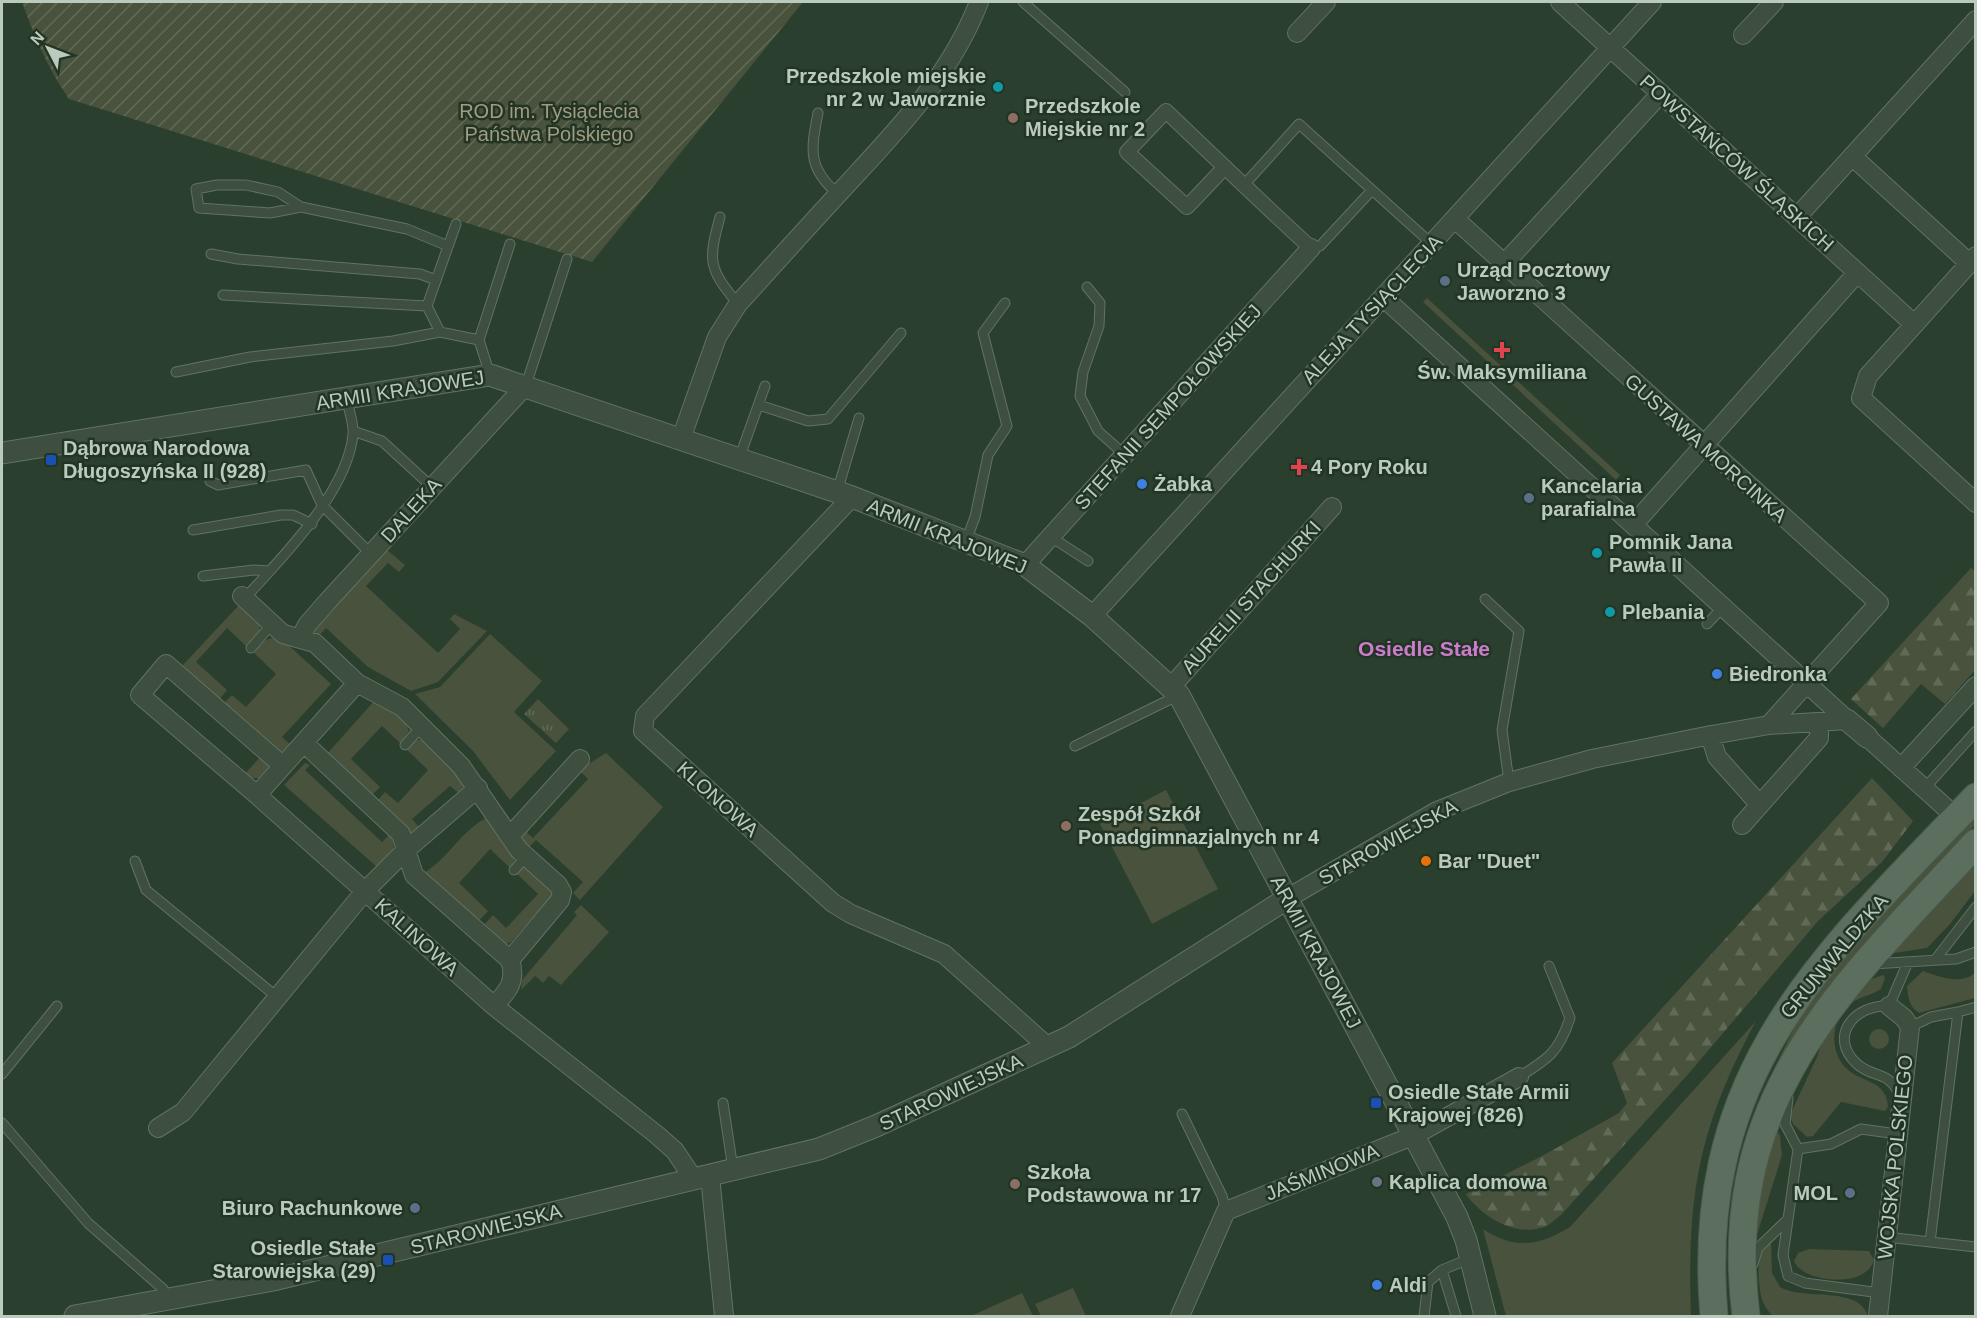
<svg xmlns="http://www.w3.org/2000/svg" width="1977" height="1318" viewBox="0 0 1977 1318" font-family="Helvetica,sans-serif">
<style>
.grass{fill:#48523c}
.forest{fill:url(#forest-firs)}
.park{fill:url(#park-tufts)}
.garden{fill:url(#garden-furrows)}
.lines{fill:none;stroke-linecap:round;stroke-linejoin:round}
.service-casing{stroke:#617364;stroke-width:11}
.pedestrian-casing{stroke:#617364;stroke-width:16}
.minor-casing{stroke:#617364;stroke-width:20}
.tertiary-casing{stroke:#617364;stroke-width:23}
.primary-casing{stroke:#4a5c4d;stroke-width:29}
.service{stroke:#3e4f40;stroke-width:9}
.pedestrian{stroke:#3e4f40;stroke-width:14}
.minor{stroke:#3e4f40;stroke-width:18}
.tertiary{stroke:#3e4f40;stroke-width:21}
.primary{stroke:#5c6f5f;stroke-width:27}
.culture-dot{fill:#0f9aa8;stroke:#223525;stroke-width:2}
.education-dot{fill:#8d6e63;stroke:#223525;stroke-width:2}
.service-dot{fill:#5c6f8a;stroke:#223525;stroke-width:2}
.health-dot{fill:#e0444e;stroke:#223525;stroke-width:2}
.transit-dot{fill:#1a4fb4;stroke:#223525;stroke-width:2}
.shop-dot{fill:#3f7fe0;stroke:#223525;stroke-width:2}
.food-dot{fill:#e8710a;stroke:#223525;stroke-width:2}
.worship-dot{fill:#6b7280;stroke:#223525;stroke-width:2}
.labels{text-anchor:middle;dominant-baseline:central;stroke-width:5;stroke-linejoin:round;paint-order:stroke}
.poi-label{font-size:20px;font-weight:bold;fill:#bacabd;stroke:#223525;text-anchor:start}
.park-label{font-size:20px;fill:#a29b82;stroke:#223525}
.street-label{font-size:20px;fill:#bacabd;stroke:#223525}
.neighbourhood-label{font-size:21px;font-weight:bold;fill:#cd7ccd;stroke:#223525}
</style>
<defs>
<pattern id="forest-firs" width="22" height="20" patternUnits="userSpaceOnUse" patternTransform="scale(1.5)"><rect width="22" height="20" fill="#48523c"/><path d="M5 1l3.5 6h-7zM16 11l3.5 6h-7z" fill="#606a56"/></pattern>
<pattern id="park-tufts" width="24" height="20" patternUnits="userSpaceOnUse" patternTransform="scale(1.5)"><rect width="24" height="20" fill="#48523c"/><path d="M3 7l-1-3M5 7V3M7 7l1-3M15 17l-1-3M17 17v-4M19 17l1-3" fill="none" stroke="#606a56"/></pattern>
<pattern id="garden-furrows" width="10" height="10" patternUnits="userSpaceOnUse" patternTransform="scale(1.5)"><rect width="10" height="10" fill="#48523c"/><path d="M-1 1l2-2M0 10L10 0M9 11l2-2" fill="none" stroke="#606a56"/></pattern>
</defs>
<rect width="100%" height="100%" fill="#2a3f2d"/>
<path class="grass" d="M1427 298 1620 475 1616 480 1423 302Z
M387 550 405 565 399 572 388 563 366 586 438 653 460 629 450 619 454 614 487 631 438 682 411 691 368 667 326 628 318 637 314 630Z
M239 605 259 621 260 630 247 647 227 628 196 662 227 690 218 701 182 670V666Z
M490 634 542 681 514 712 556 751 510 800 473 751 415 694 440 687Z
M271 638 285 642 331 684 282 737 291 745 281 753 222 705 232 695 246 707 276 674 253 652 261 642Z
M375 700 404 718 409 731 400 743 382 726 351 759 380 787 370 797 326 755Z
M417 740H423L460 776 464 783 460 794 450 786 412 819 421 829 412 833 376 802 385 792 398 803 428 770 406 749Z
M606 753 663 807 580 900 573 893 583 882 536 840 527 849 521 835 524 830 533 838 588 779 579 770Z
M261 756 269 764V768L261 778H251L244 775Z
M305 763 310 765 305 770 382 842 391 833 394 848 377 867 284 785Z
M1166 790 1218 889 1152 924 1100 824Z
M1975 810V825L1838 976 1809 1013 1773 1071 1803 1010 1831 971Z
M490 816 516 858 510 868 490 849 459 883 488 911 476 924 422 874C449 859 461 829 490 816Z
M1975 857V891L1950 924 1927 948 1894 953 1892 949Z
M524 867H527L551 889 552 895 512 941 505 945 480 929 493 915 506 928 538 894 516 873Z
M581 905 609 932 561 985 549 976 543 983 535 976 521 990 522 980 577 915 574 912Z
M1923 971C1940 977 1960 985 1975 973V998L1919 1013C1909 1007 1908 997 1907 986Z
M1883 975 1885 978 1881 989C1872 995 1860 997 1851 1003 1831 1017 1828 1052 1847 1069 1862 1083 1887 1080 1888 1107L1885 1111 1841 1102 1813 1136 1807 1137 1793 1124 1790 1115 1817 1057 1827 1027 1862 982Z
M1756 1021C1698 1129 1687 1195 1691 1316H1506L1483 1229C1515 1250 1539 1246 1570 1227Z
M1869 1039a10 10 0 1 1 20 0a10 10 0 1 1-20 0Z
M1776 1129 1780 1136 1782 1155 1756 1238 1753 1218Z
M1771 1243 1772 1273 1780 1287C1805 1301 1858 1285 1868 1316H1772C1768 1310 1762 1303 1761 1296 1758 1281 1755 1249 1771 1243Z
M1809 1249 1869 1251 1874 1260C1866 1290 1801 1282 1794 1261L1798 1253Z
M1073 1288 1086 1316H1041L1035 1304Z
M1022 1293 1033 1316H971Z"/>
<path class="forest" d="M1971 568 1976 572 1975 670 1945 704 1921 684 1883 728 1851 699Z
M1872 778 1913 821 1882 862 1818 921 1690 1072 1561 1215C1555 1219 1548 1227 1541 1228 1513 1236 1481 1216 1466 1194L1542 1156 1619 1113 1627 1103 1612 1063Z"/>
<path class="park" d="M538 699 569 729 556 743 524 714Z"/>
<path class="garden" d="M22 2H803L592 262 69 99C48 69 34 36 22 2Z"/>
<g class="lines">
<defs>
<path id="service" d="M1023 2 1125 92
M818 113C811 149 807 168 838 194
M1244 185 1299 124 1432 244
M301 207 270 213 199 208 196 189 217 185H246L278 192 301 207 407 229 448 246
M720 217C708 261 708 268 738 304
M456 224 427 306 440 332 479 340
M1311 248 1320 246 1372 190
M211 254 238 259 420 274 436 280
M1087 287 1100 303 1099 326 1083 372 1080 396 1098 431 1125 455
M223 295 427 306
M176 372 250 357 393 341 440 332
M490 375 479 340 510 244
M526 385 567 259
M759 405 808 421 828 419 901 333
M353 431 382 441 432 487
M739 459 765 386
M210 481 218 485 306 470 322 505 371 554
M837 492 859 418
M193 530 281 515H293L312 524
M1051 537 1088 561
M966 541 975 517 988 455 1007 426 983 333 1005 303
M203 576 254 570 269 571
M245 598C282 558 348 491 353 434 354 423 348 409 347 398
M1485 599 1519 631 1502 730 1509 782
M1707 624 1723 607
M251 648 272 624
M405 745 421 727
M1075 746 1179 695
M1924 789 1976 731
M135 861 146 890 277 997
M514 870 526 857
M1935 960 1976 907
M1872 964 1956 959 1976 952
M1958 1012 1976 1007
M2 1074 57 1006
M1519 1077C1548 1059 1559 1052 1570 1018L1549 966
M1900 1096C1889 1069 1872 1079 1856 1063 1828 1036 1855 1004 1889 1006L1908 962
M1788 1098 1785 1124 1798 1149
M723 1103 733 1169
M1182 1114 1222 1196 1226 1211
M2 1123 88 1223 163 1289 170 1299
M1887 1237 1930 1242 1958 1012 1931 1017 1910 1027
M1930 1242 1976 1247
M1753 1264 1758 1248 1788 1219
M1442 1270 1456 1316
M1881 1293 1805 1283 1788 1276 1783 1255 1798 1149 1831 1144 1861 1129 1897 1134
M1424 1316 1428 1282 1442 1270 1471 1258"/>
<path id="pedestrian" d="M1225 167 1187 207 1127 152 1166 111C1214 157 1262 203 1311 248"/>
<path id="minor" d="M1560 2 1914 324
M1297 33 1326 2
M1743 35 1774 2
M1852 156 1969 263
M1797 217 1976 20
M1455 219 1879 603 1769 725
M1976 256 1868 376 1861 398 1976 503
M1504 264 1661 93
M1383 297 1847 720
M681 439 717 337 738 304C776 262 814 220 852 179 903 124 952 72 979 2
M852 497 645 716 643 731 833 903 851 914 944 954 1048 1047
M1633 525 1857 273
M1025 565 1311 248
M242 596 283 634 315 643 357 683 257 795
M1092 616 1652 2
M300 639 307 625 327 602 526 385
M357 683 402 707 461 766 519 850 558 885 562 892 560 900 510 960C517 981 508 991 494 1006
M1170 688 1332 507
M1710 735 1717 757 1760 805
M1867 737 1956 817
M304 743 401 834 414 875 510 960
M283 766 166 664 140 695 257 795 494 1006 657 1135 675 1151 693 1178
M1901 768 1976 686
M1742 825 1819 738V722
M510 836 580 759
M1288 898 1437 811 1509 782 1592 759 1706 736 1769 725 1847 720
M158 1128 183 1112 365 891 406 850 478 788
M710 1176 724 1316
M1180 1316 1226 1211 1415 1135 1519 1077
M1878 1316 1910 1027 1904 1018 1889 1006"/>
<path id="tertiary" d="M2 453 490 375 852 497 1025 565 1092 616 1179 695 1457 1217 1466 1240 1485 1316
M1847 720 1867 737
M75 1316 273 1280 819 1149 876 1126 1069 1037 1288 898"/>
<path id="primary" d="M1714 1316C1693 1073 1820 959 1976 797
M1746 1316C1719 1097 1840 990 1976 843"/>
</defs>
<use href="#service" class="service-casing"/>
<use href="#pedestrian" class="pedestrian-casing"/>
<use href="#minor" class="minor-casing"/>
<use href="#tertiary" class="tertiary-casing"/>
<use href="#primary" class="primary-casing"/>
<use href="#service" class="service"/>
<use href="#pedestrian" class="pedestrian"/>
<use href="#minor" class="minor"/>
<use href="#tertiary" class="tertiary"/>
<use href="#primary" class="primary"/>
</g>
<g class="culture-dot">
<circle cx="998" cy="87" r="6"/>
<circle cx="1597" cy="553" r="6"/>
<circle cx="1610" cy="612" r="6"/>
</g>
<g class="education-dot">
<circle cx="1013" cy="118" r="6"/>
<circle cx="1066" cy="826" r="6"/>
<circle cx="1015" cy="1184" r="6"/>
</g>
<g class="service-dot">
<circle cx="1445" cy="281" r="6"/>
<circle cx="1529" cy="498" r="6"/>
<circle cx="1850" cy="1193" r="6"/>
<circle cx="415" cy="1208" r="6"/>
</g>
<g class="health-dot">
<path d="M1499 341h6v6h6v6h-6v6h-6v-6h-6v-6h6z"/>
<path d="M1296 458h6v6h6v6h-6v6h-6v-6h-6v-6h6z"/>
</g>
<g class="transit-dot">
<rect x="45" y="454" width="12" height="12" rx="3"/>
<rect x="1370" y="1097" width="12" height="12" rx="3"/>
<rect x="382" y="1254" width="12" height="12" rx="3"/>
</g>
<g class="shop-dot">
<circle cx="1142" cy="484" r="6"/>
<circle cx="1717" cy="674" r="6"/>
<circle cx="1377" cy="1285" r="6"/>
</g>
<circle class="food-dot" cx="1426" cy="861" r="6"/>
<circle class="worship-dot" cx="1377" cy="1182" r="6"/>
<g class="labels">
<g class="poi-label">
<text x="986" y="76" text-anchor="end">Przedszkole miejskie<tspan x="986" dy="23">nr 2 w Jaworznie</tspan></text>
<text x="1025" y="106">Przedszkole<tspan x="1025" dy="23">Miejskie nr 2</tspan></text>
<text x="1457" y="270">Urząd Pocztowy<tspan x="1457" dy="23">Jaworzno 3</tspan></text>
<text x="1502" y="372" text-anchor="middle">Św. Maksymiliana</text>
<text x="63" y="448">Dąbrowa Narodowa<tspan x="63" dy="23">Długoszyńska II (928)</tspan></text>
<text x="1311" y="467">4 Pory Roku</text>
<text x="1154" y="484">Żabka</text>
<text x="1541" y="486">Kancelaria<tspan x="1541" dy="23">parafialna</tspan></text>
<text x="1609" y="542">Pomnik Jana<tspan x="1609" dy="23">Pawła II</tspan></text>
<text x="1622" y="612">Plebania</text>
<text x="1729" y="674">Biedronka</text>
<text x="1078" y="814">Zespół Szkół<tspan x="1078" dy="23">Ponadgimnazjalnych nr 4</tspan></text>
<text x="1438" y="861">Bar "Duet"</text>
<text x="1388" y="1092">Osiedle Stałe Armii<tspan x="1388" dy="23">Krajowej (826)</tspan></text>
<text x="1027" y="1172">Szkoła<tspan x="1027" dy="23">Podstawowa nr 17</tspan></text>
<text x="1389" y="1182">Kaplica domowa</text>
<text x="1838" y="1193" text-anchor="end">MOL</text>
<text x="403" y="1208" text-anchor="end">Biuro Rachunkowe</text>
<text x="376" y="1248" text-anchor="end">Osiedle Stałe<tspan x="376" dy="23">Starowiejska (29)</tspan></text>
<text x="1389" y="1285">Aldi</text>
</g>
<g class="park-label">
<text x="549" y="111">ROD im. Tysiąclecia<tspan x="549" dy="23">Państwa Polskiego</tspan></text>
</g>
<g class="street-label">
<text transform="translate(1737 163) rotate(42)">POWSTAŃCÓW ŚLĄSKICH</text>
<text transform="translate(1372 309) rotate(-47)">ALEJA TYSIĄCLECIA</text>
<text transform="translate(400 390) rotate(-9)">ARMII KRAJOWEJ</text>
<text transform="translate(1168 407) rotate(-48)">STEFANII SEMPOŁOWSKIEJ</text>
<text transform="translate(1706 448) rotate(42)">GUSTAWA MORCINKA</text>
<text transform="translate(411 510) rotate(-48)">DALEKA</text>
<text transform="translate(947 536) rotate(22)">ARMII KRAJOWEJ</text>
<text transform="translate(1251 597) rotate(-48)">AURELII STACHURKI</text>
<text transform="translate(718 799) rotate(42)">KLONOWA</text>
<text transform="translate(1388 842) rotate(-29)">STAROWIEJSKA</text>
<text transform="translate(417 937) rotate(42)">KALINOWA</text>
<text transform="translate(1316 952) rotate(62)">ARMII KRAJOWEJ</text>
<text transform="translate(1834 956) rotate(-50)">GRUNWALDZKA</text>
<text transform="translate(951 1092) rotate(-25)">STAROWIEJSKA</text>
<text transform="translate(1895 1157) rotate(-84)">WOJSKA POLSKIEGO</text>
<text transform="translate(1322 1172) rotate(-22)">JAŚMINOWA</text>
<text transform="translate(486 1229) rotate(-14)">STAROWIEJSKA</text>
</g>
<g class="neighbourhood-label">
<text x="1424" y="648">Osiedle Stałe</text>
</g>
</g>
<rect width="1977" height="1318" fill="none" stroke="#bacabd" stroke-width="6"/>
<g transform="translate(48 48) rotate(312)" stroke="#223525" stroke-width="4.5" paint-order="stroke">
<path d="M0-4.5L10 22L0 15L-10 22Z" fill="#bacabd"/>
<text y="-9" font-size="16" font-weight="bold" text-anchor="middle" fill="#bacabd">N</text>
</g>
</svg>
